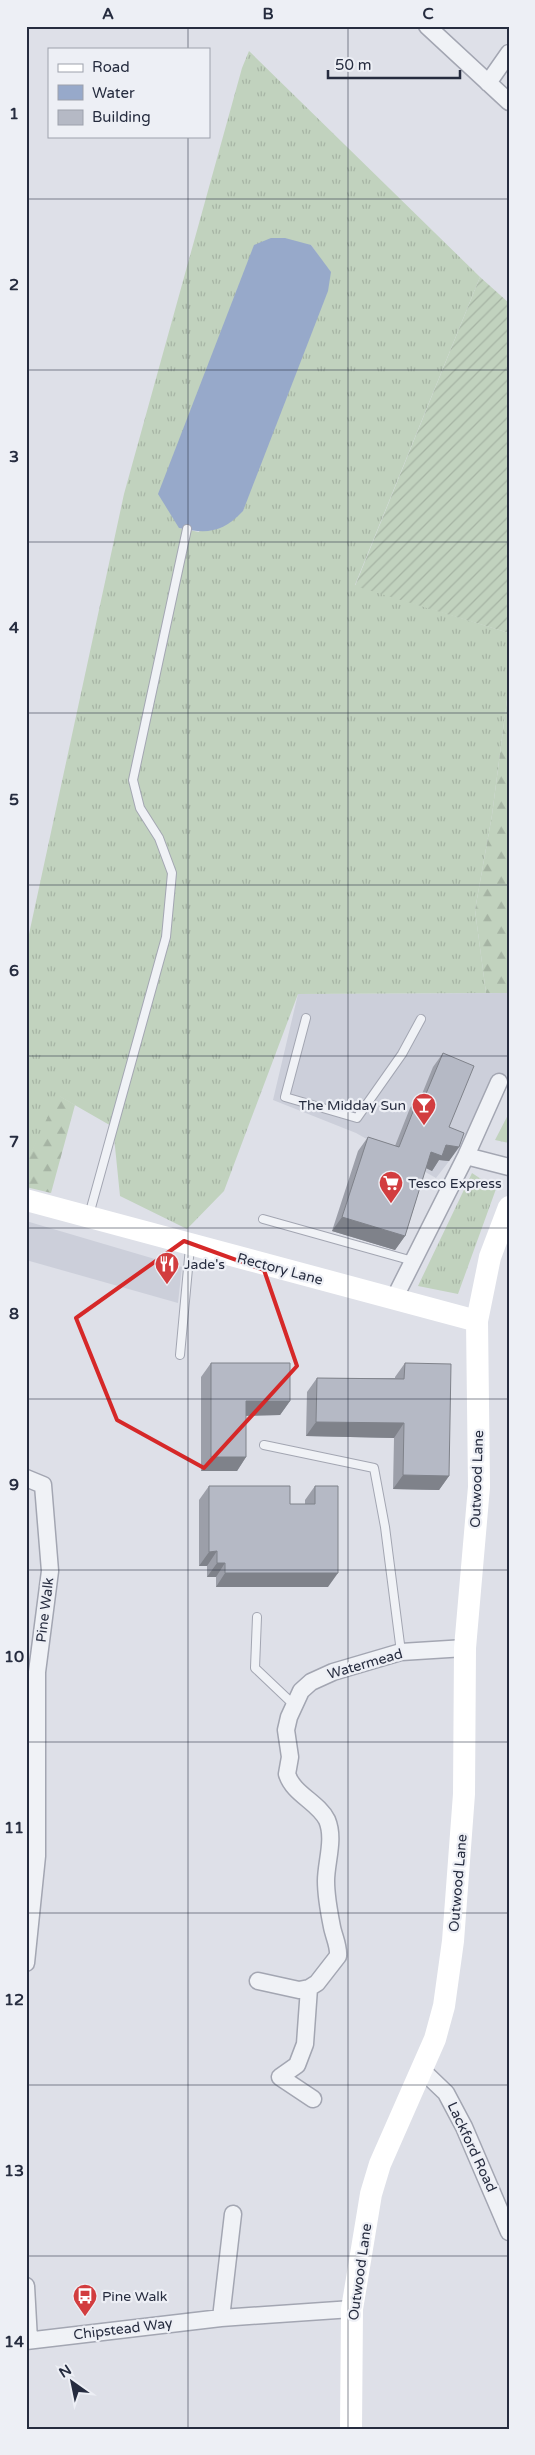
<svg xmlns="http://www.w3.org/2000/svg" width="535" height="2455" viewBox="0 0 535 2455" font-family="'Varela Round',sans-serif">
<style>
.built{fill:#cccfda}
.grass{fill:url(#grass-tufts);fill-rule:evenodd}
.forest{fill:url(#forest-firs)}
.garden{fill:url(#garden-furrows)}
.water{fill:#97a9ca}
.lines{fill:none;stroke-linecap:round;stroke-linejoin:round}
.service-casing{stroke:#a3a6b2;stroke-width:10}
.minor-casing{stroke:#a3a6b2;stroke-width:19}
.service{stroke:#f0f2f6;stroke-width:8}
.minor{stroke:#f0f2f6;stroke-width:16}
.secondary{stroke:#fff;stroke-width:22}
.wall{fill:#9c9fa9}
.shaded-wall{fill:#7f828a}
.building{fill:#b5b9c5;stroke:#7f828a}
.marked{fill:none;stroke:#d62828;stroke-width:4;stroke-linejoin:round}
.grid{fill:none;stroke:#262c3f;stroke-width:1;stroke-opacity:0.55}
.labels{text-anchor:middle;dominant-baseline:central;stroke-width:4.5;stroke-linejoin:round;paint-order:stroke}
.poi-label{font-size:14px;fill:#262c3f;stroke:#edeff5;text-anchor:start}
.street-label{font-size:14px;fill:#262c3f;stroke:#edeff5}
.neatline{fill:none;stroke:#262c3f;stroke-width:2}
.grid-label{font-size:16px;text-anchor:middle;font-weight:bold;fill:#262c3f}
</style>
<defs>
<pattern id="grass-tufts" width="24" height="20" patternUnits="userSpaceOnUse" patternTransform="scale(1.25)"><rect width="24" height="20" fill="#c1d2be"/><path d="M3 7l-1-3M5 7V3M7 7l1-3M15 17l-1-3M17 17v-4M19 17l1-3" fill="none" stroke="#a6b4a4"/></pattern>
<pattern id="forest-firs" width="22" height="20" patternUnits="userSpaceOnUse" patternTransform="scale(1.25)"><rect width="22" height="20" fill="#c1d2be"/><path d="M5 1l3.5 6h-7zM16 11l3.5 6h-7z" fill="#a6b4a4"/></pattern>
<pattern id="garden-furrows" width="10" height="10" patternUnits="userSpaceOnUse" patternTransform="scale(1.25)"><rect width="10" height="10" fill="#c1d2be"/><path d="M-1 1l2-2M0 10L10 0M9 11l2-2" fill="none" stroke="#a6b4a4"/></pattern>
</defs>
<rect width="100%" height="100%" fill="#dee0e8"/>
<path class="built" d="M509 993V1084L436 1178 356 1133 273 1100 298 994Z
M26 1221 182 1267 178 1303 26 1260Z"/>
<path class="grass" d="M249 51 480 277 355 585 509 633V684L492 815 475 910 486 993 298 994 224 1191 187 1229 120 1196 113 1127 59 1096 31 1153 26 1152V948L124 494 242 68ZM311 245 318 255 199 532 179 528Z
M509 1113V1143L495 1140Z
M472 1173 496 1189 458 1294 418 1286Z"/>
<path class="forest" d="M509 684V993H486L475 910 492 815Z
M58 1095 75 1105 51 1193 26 1187V1152H31Z"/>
<path class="garden" d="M480 277 509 303V633L355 586Z"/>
<path class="water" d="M271 238H285L311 245 331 272 328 291 243 511C222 533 207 534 179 528L158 494 254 245Z"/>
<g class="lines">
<defs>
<path id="service" d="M306 1018 285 1097 357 1118 402 1054 421 1019
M89 1215 166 937 172 873 159 838 140 808 133 780 187 529
M263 1219 413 1261
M180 1355 190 1247
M264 1445 374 1468 385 1527 401 1652
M257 1617 255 1668 293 1704"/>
<path id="minor" d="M427 26 509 102
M488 83 509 53
M466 1156 509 1167
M394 1299 466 1156 499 1082
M26 1478 43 1485 50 1571 37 1672V1856L26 1963
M258 1981 299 1990 309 1988 317 1983 338 1956C339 1946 334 1937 332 1927 329 1912 326 1896 326 1881 326 1862 335 1839 327 1820 318 1802 293 1794 287 1774L290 1757 286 1730 289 1717 301 1691 311 1682 333 1672 401 1652 465 1648
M309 1988 305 2044 297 2065 280 2077 313 2099
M423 2071 446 2093 464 2127 509 2232
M26 2286 29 2340
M221 2318 233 2214
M26 2341 221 2318 352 2309"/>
</defs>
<use href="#service" class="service-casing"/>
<use href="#minor" class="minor-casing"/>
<use href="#service" class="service"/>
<use href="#minor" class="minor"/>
<path class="secondary" d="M26 1200 477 1321
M351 2429 352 2309 371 2194 380 2164 435 2039 444 2006 453 1941 464 1794 465 1648 479 1487 477 1321 490 1257 509 1207"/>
</g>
<path class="wall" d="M443 1053 449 1127 459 1147 449 1161 439 1160 432 1171 426 1168 405 1236 395 1250 332 1231 358 1151 368 1137 395 1146 410 1108 420 1094H422L433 1067Z
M211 1363 290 1401 280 1415 246 1416V1457L237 1471H201V1377Z
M405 1363 449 1476 439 1490 393 1489 394 1438 306 1436 307 1392 317 1378H395V1377Z
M209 1486 290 1504H305V1500L315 1486 328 1587H216V1577H207V1566H199V1500Z"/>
<path class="shaded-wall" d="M446 1145 459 1147 449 1161 439 1160 432 1171 422 1166 431 1152Z
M342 1217 405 1236 395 1250 332 1231Z
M246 1401H290L280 1415 236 1416Z
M316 1422 404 1423 394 1438 306 1436Z
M211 1457H246L237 1471H201Z
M403 1475 449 1476 439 1490 393 1489Z
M217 1551 207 1566H199L209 1552Z
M217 1563H225L216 1577H207Z
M225 1573H338L328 1587H216Z"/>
<path class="building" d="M443 1053 474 1066 449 1127 464 1133 459 1147 446 1145 442 1156 431 1152 405 1236 342 1217 368 1137 399 1147 420 1094 425 1096Z
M211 1363H290V1401H246V1457H211Z
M405 1363 451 1364 449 1476 403 1475 404 1423 316 1422 317 1378 404 1379Z
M209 1486H290V1504H315V1486H338V1573H225V1563H217V1551L209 1552Z"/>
<path class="marked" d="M184 1241 264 1270 297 1366 204 1468 117 1420 76 1318Z"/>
<path class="grid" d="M188 26V49M348 26V2429M188 136V2429M26 199H509M26 370H509M26 542H509M26 713H509M26 885H509M26 1056H509M26 1228H509M26 1399H509M26 1570H509M26 1742H509M26 1913H509M26 2085H509M26 2256H509"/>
<defs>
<symbol id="bar-pin" viewBox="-11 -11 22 30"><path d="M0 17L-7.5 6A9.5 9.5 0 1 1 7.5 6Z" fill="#d23d3f" stroke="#edeff5"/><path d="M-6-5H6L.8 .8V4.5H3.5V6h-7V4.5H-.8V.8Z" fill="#fff"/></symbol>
<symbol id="supermarket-pin" viewBox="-11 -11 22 30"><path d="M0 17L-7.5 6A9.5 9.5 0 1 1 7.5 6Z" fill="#d23d3f" stroke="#edeff5"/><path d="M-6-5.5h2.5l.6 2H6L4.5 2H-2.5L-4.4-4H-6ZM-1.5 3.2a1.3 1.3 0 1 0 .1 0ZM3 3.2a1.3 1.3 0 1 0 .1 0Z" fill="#fff"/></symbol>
<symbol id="restaurant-pin" viewBox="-11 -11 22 30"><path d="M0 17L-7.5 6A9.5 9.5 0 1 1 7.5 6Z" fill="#d23d3f" stroke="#edeff5"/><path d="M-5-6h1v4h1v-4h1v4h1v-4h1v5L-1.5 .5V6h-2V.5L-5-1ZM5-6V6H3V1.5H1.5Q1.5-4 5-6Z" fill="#fff"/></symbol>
<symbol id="bus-pin" viewBox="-11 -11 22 30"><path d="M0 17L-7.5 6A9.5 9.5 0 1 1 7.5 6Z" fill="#d23d3f" stroke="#edeff5"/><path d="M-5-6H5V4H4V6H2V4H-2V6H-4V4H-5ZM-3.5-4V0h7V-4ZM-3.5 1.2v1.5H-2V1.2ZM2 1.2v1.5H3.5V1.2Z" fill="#fff"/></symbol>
</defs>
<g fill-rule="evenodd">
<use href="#bar-pin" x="410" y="1091" width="28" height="38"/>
<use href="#supermarket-pin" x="377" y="1169" width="28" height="38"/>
<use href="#restaurant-pin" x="153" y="1250" width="28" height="38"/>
<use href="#bus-pin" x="71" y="2282" width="28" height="38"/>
</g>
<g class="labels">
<g class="poi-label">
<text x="406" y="1105" text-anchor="end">The Midday Sun</text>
<text x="408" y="1183">Tesco Express</text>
<text x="184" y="1264">Jade's</text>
<text x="102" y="2296">Pine Walk</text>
</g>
<g class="street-label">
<text transform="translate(280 1269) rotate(15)">Rectory Lane</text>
<text transform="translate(477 1479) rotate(-88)">Outwood Lane</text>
<text transform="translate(45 1610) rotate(-83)">Pine Walk</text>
<text transform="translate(365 1664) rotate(-16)">Watermead</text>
<text transform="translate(458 1883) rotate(-85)">Outwood Lane</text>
<text transform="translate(472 2147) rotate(65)">Lackford Road</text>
<text transform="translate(360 2272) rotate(-82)">Outwood Lane</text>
<text transform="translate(123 2329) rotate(-7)">Chipstead Way</text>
</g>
</g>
<rect width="535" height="2455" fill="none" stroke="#edeff5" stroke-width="55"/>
<rect x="48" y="48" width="162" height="90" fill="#edeff5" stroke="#9da1ac"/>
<rect x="58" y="64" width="25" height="8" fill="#ffffff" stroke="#9da1ac"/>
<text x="92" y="72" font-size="15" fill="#262c3f">Road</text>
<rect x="58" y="85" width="25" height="15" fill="#97a9ca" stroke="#9da1ac"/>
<text x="92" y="98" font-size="15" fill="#262c3f">Water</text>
<rect x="58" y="110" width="25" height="15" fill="#b5b9c5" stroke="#9da1ac"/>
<text x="92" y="122" font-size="15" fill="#262c3f">Building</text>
<g transform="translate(72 2382) rotate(327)" stroke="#edeff5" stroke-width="4" paint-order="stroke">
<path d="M0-4L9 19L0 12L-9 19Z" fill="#262c3f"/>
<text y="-8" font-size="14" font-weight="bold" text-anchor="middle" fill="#262c3f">N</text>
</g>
<path d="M328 70v8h132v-8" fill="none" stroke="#262c3f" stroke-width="2.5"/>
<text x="335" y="70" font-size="15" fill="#262c3f" stroke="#edeff5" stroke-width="4" paint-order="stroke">50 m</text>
<rect x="28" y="28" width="480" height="2400" class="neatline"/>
<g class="grid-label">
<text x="108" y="19">A</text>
<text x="268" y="19">B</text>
<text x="428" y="19">C</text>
<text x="14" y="119">1</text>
<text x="14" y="290">2</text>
<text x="14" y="462">3</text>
<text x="14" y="633">4</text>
<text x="14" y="805">5</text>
<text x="14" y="976">6</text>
<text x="14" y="1147">7</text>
<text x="14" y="1319">8</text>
<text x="14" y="1490">9</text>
<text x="14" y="1662">10</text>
<text x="14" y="1833">11</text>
<text x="14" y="2005">12</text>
<text x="14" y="2176">13</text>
<text x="14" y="2347">14</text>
</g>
</svg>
